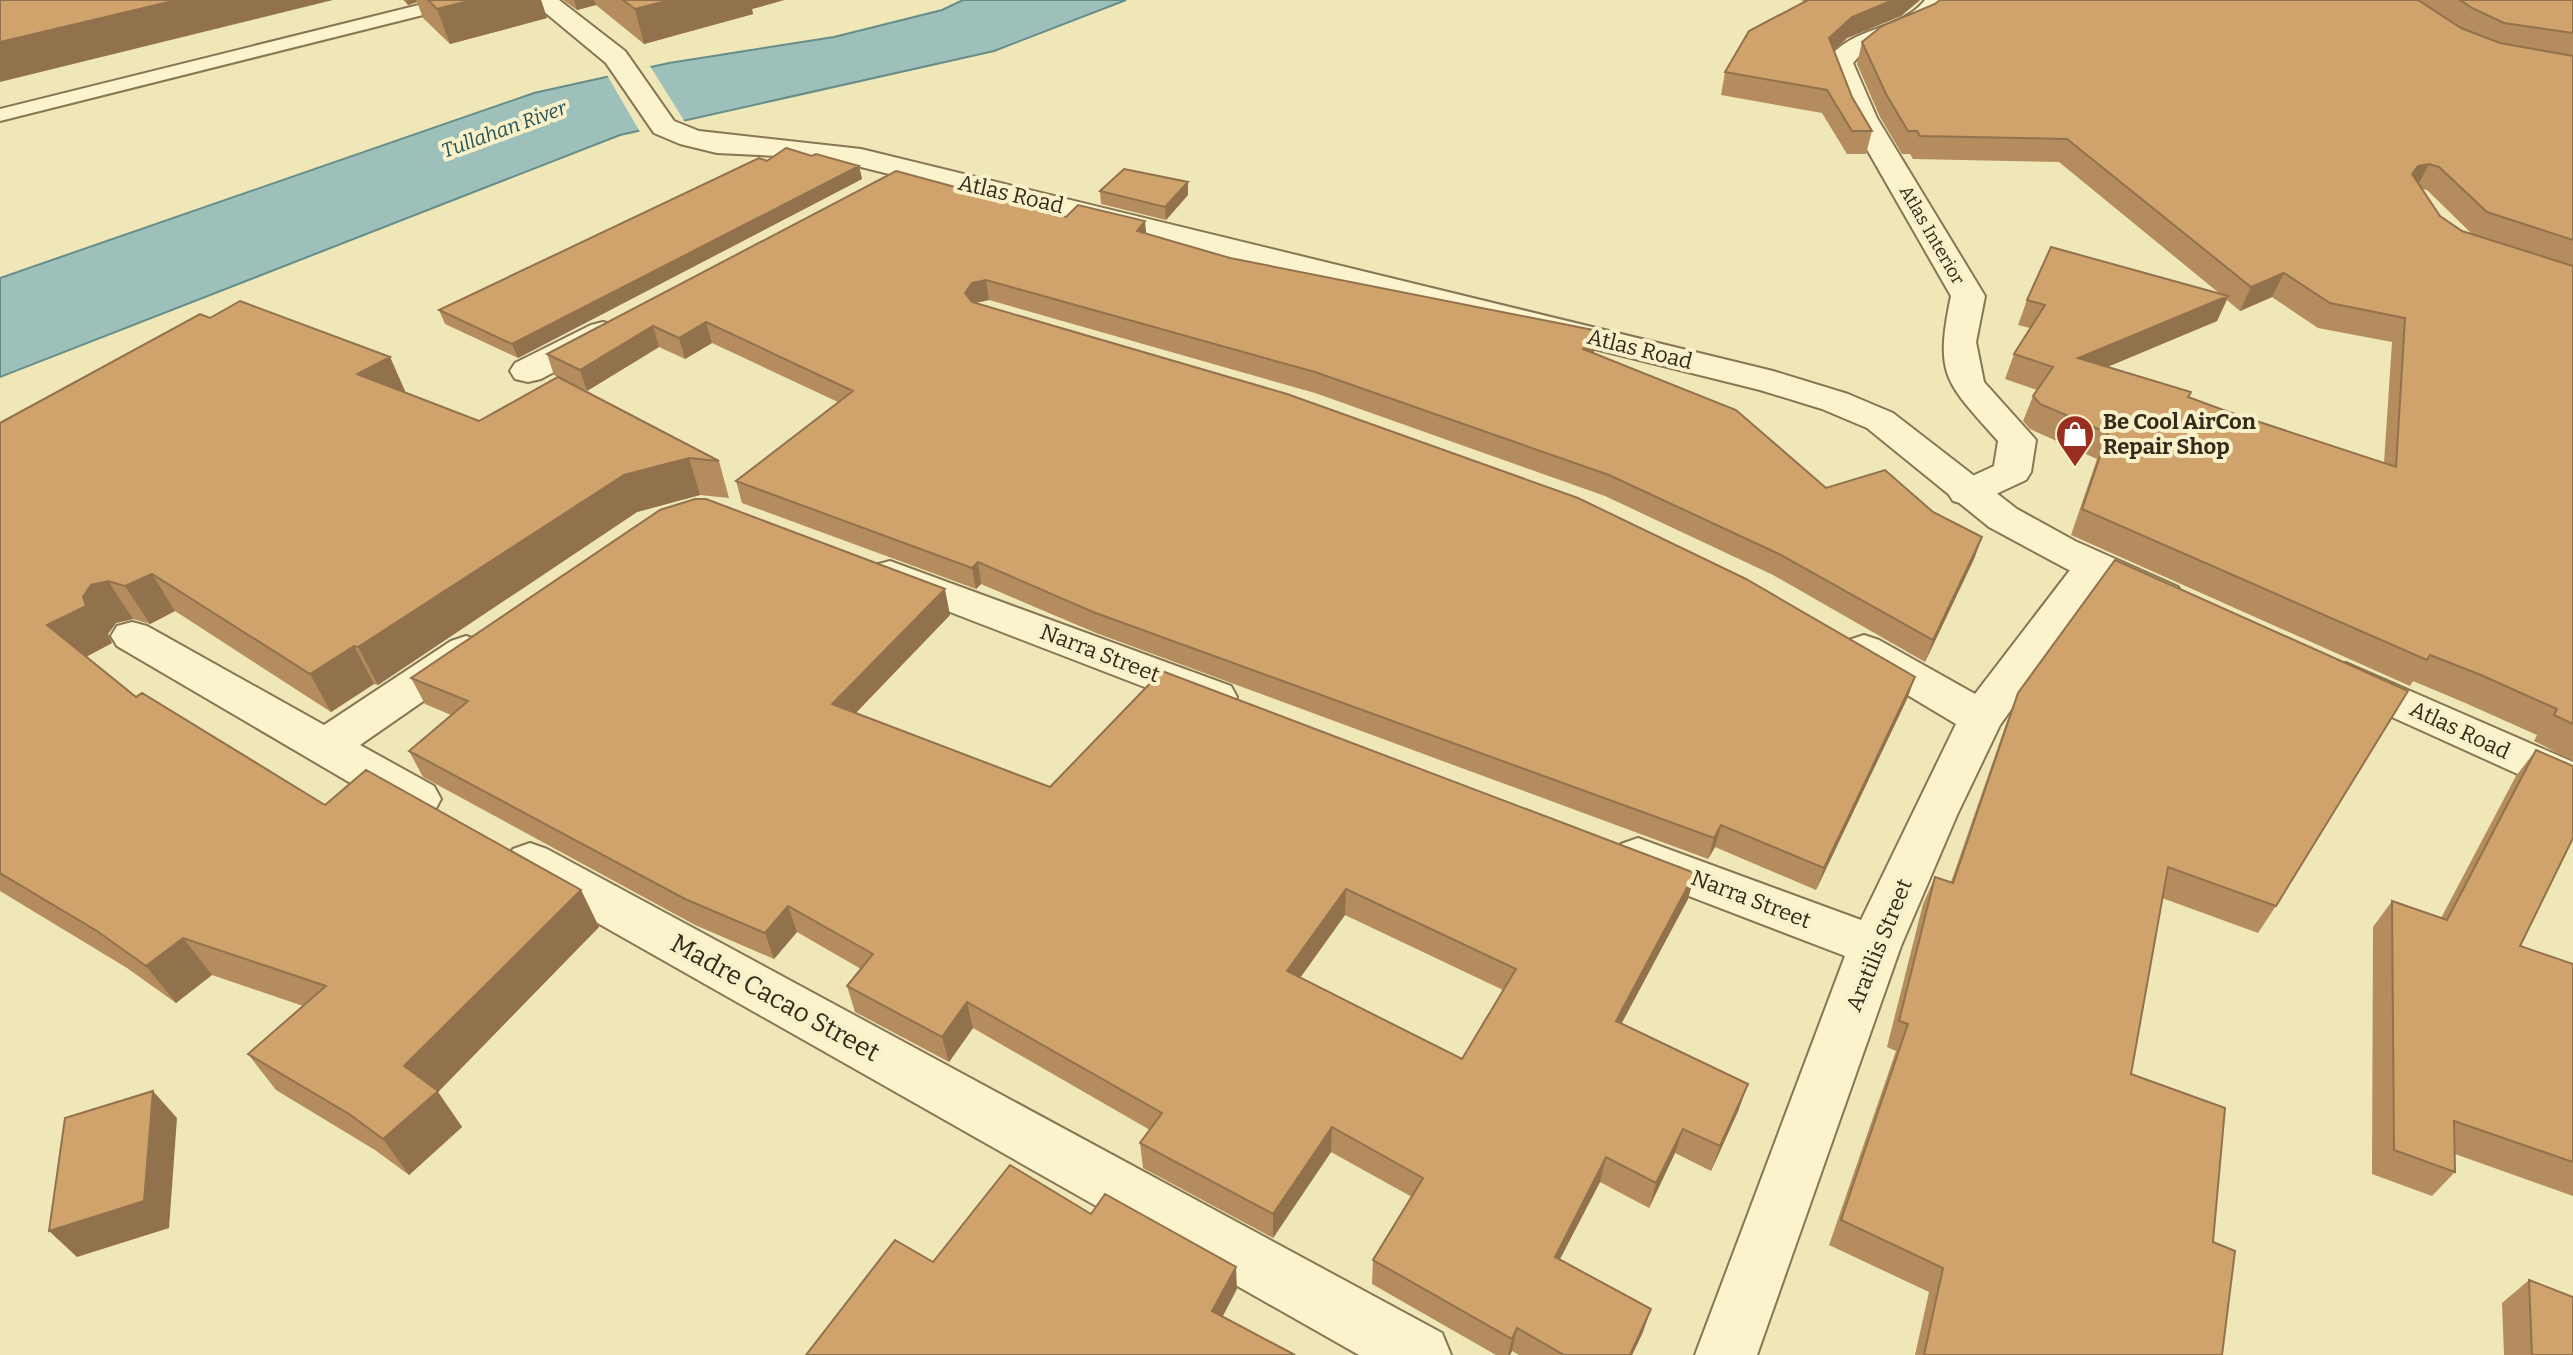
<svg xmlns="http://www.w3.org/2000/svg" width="2573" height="1355" viewBox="0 0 2573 1355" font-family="Bitter,serif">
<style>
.water{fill:#9ec0ba;stroke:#668d88;stroke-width:2}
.pier{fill:#f0e7b9}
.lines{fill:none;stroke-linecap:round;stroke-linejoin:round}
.service-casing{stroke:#877553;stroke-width:4}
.minor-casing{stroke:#877553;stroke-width:4}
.tertiary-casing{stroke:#877553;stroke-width:4}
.service{fill:#fbf3cc;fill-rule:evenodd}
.minor{fill:#fbf3cc;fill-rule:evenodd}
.tertiary{fill:#fbf3cc;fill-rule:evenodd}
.wall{fill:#b48c5d;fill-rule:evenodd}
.shaded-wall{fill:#92724c}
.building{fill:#d1a36c;stroke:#92724c;stroke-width:2;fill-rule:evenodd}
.labels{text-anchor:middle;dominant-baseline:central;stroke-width:8;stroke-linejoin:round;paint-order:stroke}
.far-street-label{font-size:18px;fill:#352a19;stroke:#f7f0c9}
.far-water-label{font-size:20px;font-style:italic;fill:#275356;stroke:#f7f0c9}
.street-label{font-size:22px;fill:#352a19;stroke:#f7f0c9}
.poi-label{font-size:22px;font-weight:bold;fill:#352a19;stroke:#f7f0c9;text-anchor:start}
.near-street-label{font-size:26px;fill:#352a19;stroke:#f7f0c9}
</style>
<rect width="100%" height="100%" fill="#f0e7b9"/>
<path class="water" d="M963 0H1126L994 51 620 135 0 377V278L534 93 669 63 834 37 942 10Z"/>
<path class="pier" d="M650 66 685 122 640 132 607 75Z"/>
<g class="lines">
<defs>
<path id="service" d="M439 0H470L467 4 0 121V109Z"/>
<path id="minor" d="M1925 0H1951C1922 41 1880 30 1853 63L1877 118 1985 296 1976 342 1984 382 2036 440 2031 472 2026 480 1981 501 1967 505 1953 501 1948 493 1953 485 1994 466 1998 441C1946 382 1934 377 1951 296L1849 118 1826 62C1852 24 1899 33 1925 0Z
M603 322 615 325 620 332 615 339 541 379 528 382 515 379 510 371 515 363 591 325Z
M2094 553 2108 557 2114 566 2000 725 1957 815 1901 946 1757 1355H1695L1845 956 1621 870 1614 857 1621 844 1638 838 1861 920 1956 724 1849 660 1842 650 1849 640 1864 635 1879 640 1975 694 2080 557Z
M890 561 1231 686 1237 697 1231 708 1215 713 1199 708 875 583 869 574 875 565Z
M132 622 147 626 324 725 451 641 466 636 481 641 488 651 481 661 360 745 434 786 441 799 434 812 417 817 400 812 117 646 111 636 117 626Z
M530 843 547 849 1442 1333 1451 1355H1359L513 875 505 862 513 849Z"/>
<path id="tertiary" d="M530 0H559L625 51 674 121 699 131 861 149 1773 371 1848 394 1893 413 2017 509 2075 541 2178 587 2184 597 2178 607 2163 611 2067 569 1989 527 1867 428 1822 409 1760 390 861 167 777 156 717 153 680 144 654 133 606 63Z
M2346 663 2573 762V799L2330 689 2324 678 2330 667Z"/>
</defs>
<use href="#service" class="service-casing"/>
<use href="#minor" class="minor-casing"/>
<use href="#tertiary" class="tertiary-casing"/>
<use href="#service" class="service"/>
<use href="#minor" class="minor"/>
<use href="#tertiary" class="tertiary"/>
</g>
<path class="wall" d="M403 0H541L547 18 450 44 423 18 417 2 408 5Z
M563 0H784L752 9 753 14 644 44 596 5 577 10Z
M1801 0H1920L1901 16 1847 38 1834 51 1852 97 1872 131 1866 154H1847L1822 113 1721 95 1725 72 1805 2Z
M2419 0H2573V761L2534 741 2537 735 2463 702 2413 681 2410 686 2071 535 2097 459 2030 429 2023 421 2033 396 2037 390 2005 379 2014 354 2030 328 2018 325 2027 300 2219 293 2059 162 1913 159 1910 154H1902L1880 117 1857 64 1862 42 1935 4 2438 13ZM2422 189 2427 190 2472 234 2462 231 2440 216ZM2272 297 2318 328 2392 342 2384 463 2226 411 2107 367 2217 321 2227 300 2240 311Z
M812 156 859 166 862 179 518 358 445 324 439 310 767 161Z
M1188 182V195L1166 220 1101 204 1100 191Z
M1066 217 1146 233 1230 258 1594 352V353L1826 488 1933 512 1982 537 1974 559 1925 662 1773 575 1605 496 1315 393 989 300 975 303 1915 677 1907 699 1816 890 1715 847 1708 859 1096 633 981 584 976 589 742 503 736 481 838 402 712 343 685 359 659 347 587 391 554 375 547 354Z
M210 318 390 357 405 393 479 421 719 461 729 498 700 495 637 512 378 685 374 684 331 712 175 611 150 624 133 619 116 623 108 634 112 643 86 657 136 697 325 805 581 890 599 927 438 1092 462 1127 409 1175 375 1150 276 1090 248 1054 303 1006 212 975 176 1003 127 968 0 891V423Z
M950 615 856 713 1050 787 1695 873 1688 899 1621 1024 1739 1109 1711 1171 1675 1153 1649 1208 1600 1182 1560 1259 1643 1332 1632 1355H1519L1512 1351 1510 1355H1496L1372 1284 1373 1260 1412 1197 1331 1152 1273 1238 1143 1168 1140 1143 1150 1130 973 1028 949 1062 855 1012 847 986 861 969 797 932 774 959 695 925 423 777 409 751 451 715 425 704 411 678ZM1345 915 1503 990 1462 1059 1300 978Z
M2018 693 2276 906 2258 933 2162 898 2131 1074 2213 1242 2222 1355H1915L1929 1292 1829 1245 1896 1051 1887 1047 1923 904 1935 877 1951 882 2007 721Z
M2536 750 2520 946 2573 964V1355H2504L2502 1303 2529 1280 2573 1297V1196L2455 1154V1172L2432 1196 2372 1174 2373 927 2392 901 2441 918 2516 776Z"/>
<path class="shaded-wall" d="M177 0H333L0 82V42Z
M406 0H416L417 2 408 5Z
M472 0H541L547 18 450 44 437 9Z
M574 0H594L596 5 577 10Z
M670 0H784L752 9 753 14 644 44 635 9Z
M1893 0H1920L1901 16 1847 38 1824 60 1829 38 1852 17Z
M2429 164 2417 187 2412 174 2418 166Z
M859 166 862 179 518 358 512 344Z
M1188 182V195L1166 220 1165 207Z
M1145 221 1147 241 1137 231Z
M2284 273 2272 297 2240 311 2251 287Z
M986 280 989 300 975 303 968 313 965 293 972 283Z
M2228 296 2217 321 2069 383 2078 358Z
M706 322 712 343 685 359 679 338Z
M653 326 659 347 587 391 580 370Z
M1598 331 1594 352 1580 369 1583 349Z
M390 357 406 393 357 374Z
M689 458 700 495 637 512 378 685 358 647 624 475Z
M1982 537 1974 559 1925 662 1933 640Z
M978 562 981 584 976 589 972 568Z
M152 574 175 611 150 624 125 586Z
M108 581 133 619 116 623 108 634 112 643 74 663 47 625 83 597 91 585Z
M945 589 950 615 839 730 832 704Z
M354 646 374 684 331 712 310 674Z
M1915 677 1907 699 1816 890 1824 868Z
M1721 825 1715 847 1708 859 1714 838Z
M1695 873 1688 899 1609 1047 1616 1021Z
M1346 889 1345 915 1287 996V971Z
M581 890 599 927 438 1092 462 1127 409 1175 383 1139 404 1066Z
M788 906 797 932 774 959 765 933Z
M183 938 212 975 176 1003 146 966Z
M967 1002 973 1028 949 1062 942 1037Z
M1748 1084 1739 1109 1711 1171 1720 1146Z
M153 1091 177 1118 169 1228 77 1257 49 1231Z
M1332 1127 1331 1152 1273 1238V1214Z
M1683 1129 1675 1153 1649 1208 1656 1183Z
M1606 1157 1600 1182 1549 1280 1555 1257Z
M1236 1267 1237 1289 1214 1333 1212 1311Z
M1651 1309 1643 1332 1632 1355H1630Z
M1517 1328 1512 1351 1510 1355H1508L1512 1339Z"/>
<path class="building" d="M0 0H177L0 42Z
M428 0H472L437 9Z
M623 0H670L635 9Z
M1808 0H1893L1852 17 1829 38 1852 97 1872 131H1852L1827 90 1725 72 1749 31Z
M1940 0H2418L2461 28 2500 43 2573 56V240L2487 212 2439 167 2429 164 2418 166 2412 174 2440 216 2462 231 2573 266V724L2554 715 2557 709 2481 675 2430 655 2427 660 2082 509 2108 433 2040 404 2033 396 2053 367 2014 354 2045 305 2027 300 2051 247 2228 296 2078 358 2191 392 2188 397 2226 411 2396 467 2405 318 2330 303 2284 273 2251 287 2067 139 1920 136 1917 131H1908L1886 94 1862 42 1882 26 1935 4Z
M2460 0H2573V33L2504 23 2472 8Z
M786 148 812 156 816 154 859 166 512 344 439 310 759 158 767 161Z
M1124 169 1188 182 1165 207 1100 191Z
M896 171 1066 217 1078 205 1145 221 1137 231 1230 258 1598 331 1583 349 1736 410 1826 488 1885 470 1933 512 1982 537 1933 640 1779 554 1609 475 1315 372 986 280 972 283 965 293 972 302 1287 394 1578 498 1746 579 1915 677 1824 868 1721 825 1714 838 1093 612 978 562 972 568 736 481 853 391 706 322 679 338 653 326 580 370 547 354Z
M240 301 390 357 357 374 479 421 558 377 719 461 689 458 624 475 358 647 354 646 310 674 152 574 125 586 108 581 91 585 83 597 86 606 47 625 136 697 142 693 325 805 366 770 581 890 404 1066 438 1091 383 1139 349 1114 248 1054 326 986 183 938 146 966 97 931 0 873V423L200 314 210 318Z
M695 499H706L945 589 832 704 1050 787 1162 671 1695 873 1616 1021 1748 1084 1720 1146 1683 1129 1656 1183 1606 1157 1555 1257 1651 1309 1630 1355H1564L1517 1328 1512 1339 1373 1260 1423 1178 1332 1127 1273 1214 1140 1143 1162 1113 967 1002 942 1037 847 986 873 954 788 906 765 933 685 899 409 751 468 701 411 678 660 510ZM1346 889 1516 969 1462 1059 1287 971Z
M2115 560 2408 691 2276 906 2168 867 2131 1074 2225 1108 2213 1242 2235 1251 2222 1355H1924L1943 1268 1841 1220 1908 1024 1899 1021 1935 877 1953 883 2018 693Z
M2536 750 2573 766V838L2520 946 2573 964V1162L2454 1121 2455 1172 2394 1150 2392 901 2447 920Z
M153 1091 144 1201 49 1231 65 1118Z
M1010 1165 1091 1214 1105 1194 1236 1267 1212 1311 1295 1355H806L895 1240 933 1262Z
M2529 1280 2573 1297V1355H2532Z"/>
<defs>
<symbol id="shop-pin" viewBox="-11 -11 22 30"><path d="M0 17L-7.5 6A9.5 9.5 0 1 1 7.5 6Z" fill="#9a2e1f" stroke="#f7f0c9"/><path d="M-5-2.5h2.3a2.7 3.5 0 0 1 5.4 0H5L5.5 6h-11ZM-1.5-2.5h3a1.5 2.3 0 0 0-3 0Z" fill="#fff"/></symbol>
</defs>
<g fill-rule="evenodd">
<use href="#shop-pin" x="2053" y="412" width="44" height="60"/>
</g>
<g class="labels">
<g class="far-street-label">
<text transform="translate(1932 235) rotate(60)">Atlas Interior</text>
</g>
<g class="far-water-label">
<text transform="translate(504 129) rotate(-20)">Tullahan River</text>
</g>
<g class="street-label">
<text transform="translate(1011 194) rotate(13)">Atlas Road</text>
<text transform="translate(1640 349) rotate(14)">Atlas Road</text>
<text transform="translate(1100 653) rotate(21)">Narra Street</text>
<text transform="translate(2460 730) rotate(25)">Atlas Road</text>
<text transform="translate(1751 899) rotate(21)">Narra Street</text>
<text transform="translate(1879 945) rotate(-68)">Aratilis Street</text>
</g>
<g class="poi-label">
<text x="2103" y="421">Be Cool AirCon<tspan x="2103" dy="25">Repair Shop</tspan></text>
</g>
<g class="near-street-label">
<text transform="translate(775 998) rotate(29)">Madre Cacao Street</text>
</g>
</g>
</svg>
